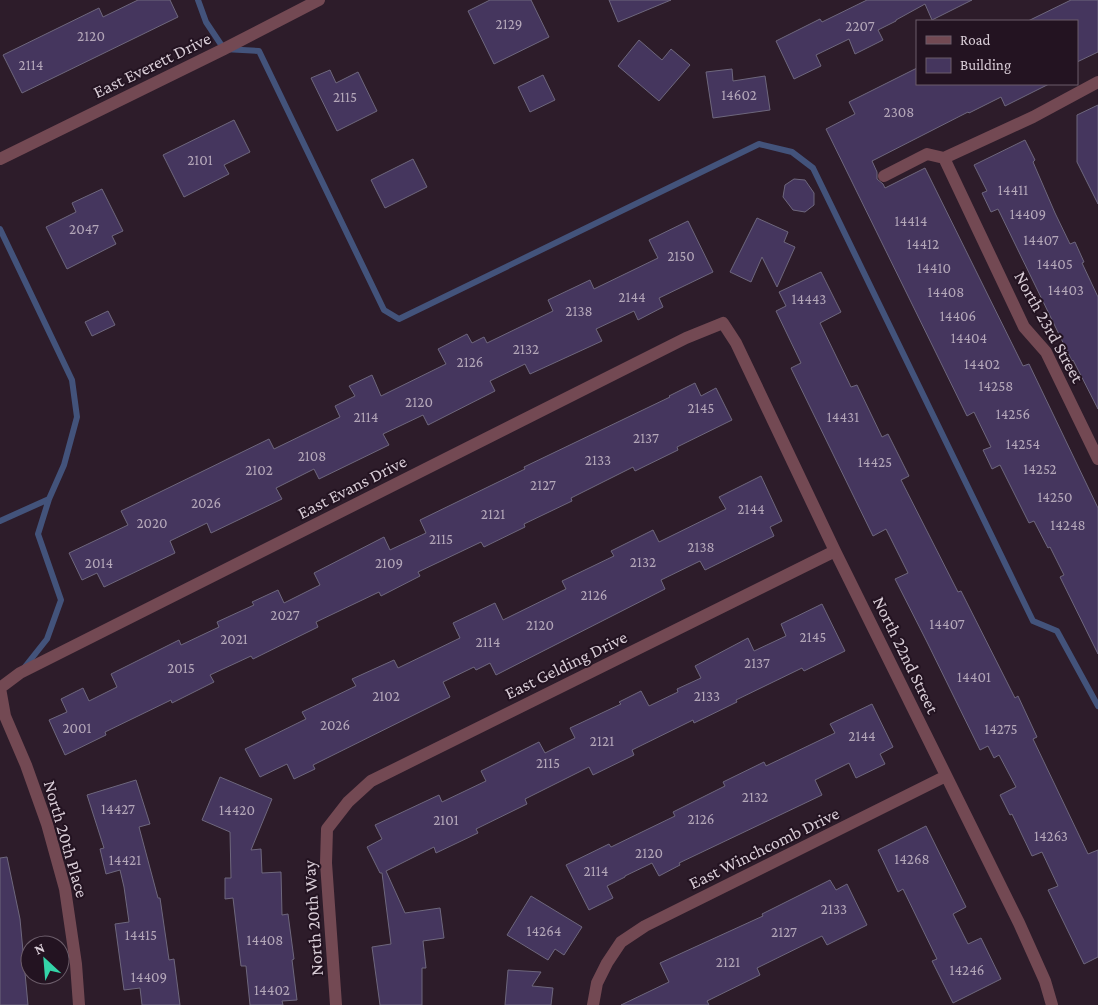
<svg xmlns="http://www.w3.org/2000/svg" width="1098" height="1005" viewBox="0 0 1098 1005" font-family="'Crimson Pro',serif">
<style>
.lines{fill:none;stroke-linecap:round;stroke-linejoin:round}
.stream{stroke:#43537b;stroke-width:6}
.building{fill:#45365e;stroke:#6e677d}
.minor{stroke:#734953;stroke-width:12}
.labels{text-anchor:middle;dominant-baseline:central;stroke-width:4;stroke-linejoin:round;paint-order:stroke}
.number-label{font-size:15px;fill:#b4a7b9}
.street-label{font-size:18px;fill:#d9cdd7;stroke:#231321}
</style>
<rect width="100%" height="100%" fill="#2d1c2a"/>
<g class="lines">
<path class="stream" d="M198 0 206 22 224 49 259 51 384 310 399 319 759 144 792 152 813 168 1033 621 1057 631 1098 706
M0 229 72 380 77 417 64 465 49 499 38 534 61 600 47 639 24 668
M0 521 49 499"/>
</g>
<path class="building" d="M138 0H170L178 17 22 93 3 55 99 8 103 17Z
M490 0H531L549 37 494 64 468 11Z
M609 0H671L618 22Z
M867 0H972L932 20 925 4 896 20V21L878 30 883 40 855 54 849 39 816 55 821 66 794 79 776 41 820 19 822 22Z
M1071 0H1098V52L1077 62V21H1028Z
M639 40 662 60 671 49 690 65 659 101 618 66Z
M917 68V84H1049L1005 106 1001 97 969 113 968 112 872 161 877 172V179L883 184 885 188 925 168 1023 366 1029 364 1098 508V654L1060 577 1064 575 1050 547 1048 548 1034 521 1029 523 1000 465 992 469 983 450 991 447 974 412 967 416 826 129 855 114 849 102Z
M732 69 733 81 765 76 770 110 713 118 706 72Z
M330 70 336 83 358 72 377 111 337 131 311 78Z
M543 75 555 100 530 112 518 87Z
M1098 105V204L1077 162V115Z
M234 120 250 152 224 165 229 174 184 197 163 155Z
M1025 140 1035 160 1033 162 1055 213 1070 244 1075 242 1084 262 1082 263 1098 297V409L1073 360 1072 361 998 209 991 212 982 193 987 191 974 165Z
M413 159 427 187 385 208 371 180Z
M794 179 805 180 814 193V205L805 212 793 210 783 197 785 185Z
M102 189 123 231 112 236 116 244 67 269 46 227 76 212 72 203Z
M757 218 788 232 784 242 795 247 777 287 762 257 751 282 730 272Z
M688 221 713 272 659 298 663 307 638 320 634 311 596 329 602 341 530 374 525 364 490 381 495 391 428 425 423 415 383 434 389 445 319 479 314 469 276 488 282 499 211 533 207 523 170 541 175 553 104 587 97 573 82 580 69 553 128 525 121 511 269 439 274 449 340 417 335 406 355 396 349 386 372 375 381 396 446 364 438 349 467 334 472 343 484 337 487 343 553 311 548 300 590 280 594 289 658 258 649 240Z
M821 272 841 312 820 323 851 387 857 385 882 437 888 434 909 476 901 480 958 592 961 591 1015 698 1018 696 1037 737 1033 739 1088 854 1098 850V957L1084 964 1048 890 1058 886 1042 852 1032 856 1012 814 1010 815 1000 795 1016 787 999 755 994 758 988 746 980 750 927 642 895 579 908 573 886 529 873 536 791 368 801 363 776 311 786 306 779 292Z
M108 311 115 325 92 336 85 322Z
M695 383 701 396 716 388 732 420 677 447 678 450 635 471 633 467 571 498 572 501 524 524 525 527 484 547 481 542 418 572 420 576 381 596 379 592 316 622 318 627 253 659 251 656 210 675 214 682 172 703 171 700 105 732 106 735 65 755 49 720 67 712 61 699 83 688 89 701 117 687 111 674 179 640 181 645 219 627 217 622 254 605 252 602 278 590 284 603 320 585 314 573 384 537 390 550 426 533 420 520 525 469 524 467 670 397 669 396Z
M761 476 782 521 770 527 774 536 705 570 700 561 661 580 665 589 496 675 490 663 476 670 474 667 443 682 450 697 313 765 315 769 294 779 287 764 260 777 245 749 306 719 302 712 356 686 352 679 394 660 398 668 460 638 453 623 495 603 503 620 566 589 562 581 614 556 611 551 653 530 659 542 726 509 719 497Z
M822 604 845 651 804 671 802 668 736 700 737 702 694 723 693 720 632 750 634 755 593 775 589 767 525 799 527 804 476 829 478 833 436 853 434 847 386 871 405 913 440 908 444 938 423 941 426 968H422V1005H380L372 947 391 944 382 873H380L367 847 382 839 375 825 439 795 442 802 486 781 481 771 539 742 545 753 575 738 570 728 621 704 619 702 641 691 649 706 678 692 677 689 701 678 695 666 748 638 754 651 786 636 781 624Z
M872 704 893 747 880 754 885 764 856 778 849 763 815 780 822 795 679 863 680 865 659 876 652 863 625 876V877L607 886 613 898 589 910 566 865 609 844 611 847 675 816 673 812 725 786 723 782 764 762 766 766 835 733 830 724Z
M220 777 272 799 251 850 261 849 262 873 281 872 282 915 288 914 294 959 292 960 297 1000 282 1001 283 1005H250L246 966H241L233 898 225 899V878H231L230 832 202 820Z
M136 780 150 824 139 827 158 898H160L169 960 174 959 180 1005H142L140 988 124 990 115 924 129 922 124 887 120 870 106 874 100 849 104 848 87 795Z
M926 826 966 907 953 914 968 944 981 938 1001 979 953 1003 932 961 937 959 903 889 898 892 878 850Z
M7 857 20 919 28 1005H0V858Z
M830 880 836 890 847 884 867 925 827 945 822 936 757 968 760 975 707 1001 709 1005H621L669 982 660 963 763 916 762 914Z
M531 896 582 927 564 955 555 949 548 960 507 935Z
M508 970 541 972 532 986 553 988 551 1005H505Z"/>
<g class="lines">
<path class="minor" d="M944 158 1024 327 1046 352 1098 459
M0 159 224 49 319 0
M884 176 927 154 944 158 1033 117 1098 82
M0 688 20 673 686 338 723 323 736 343 835 551 1019 923 1045 981 1052 1005
M0 688 5 716 26 765 47 824 65 889 76 964 79 1005
M336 1005 326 863 327 829 348 802 371 781 835 551
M593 1005 597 983 607 963 621 942 645 926 946 776"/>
</g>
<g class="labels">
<g class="number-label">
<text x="509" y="24">2129</text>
<text x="860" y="26">2207</text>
<text x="91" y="36">2120</text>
<text x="31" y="65">2114</text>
<text x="739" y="95">14602</text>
<text x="345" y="97">2115</text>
<text x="899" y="112">2308</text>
<text x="200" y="160">2101</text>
<text x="1013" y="190">14411</text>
<text x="1028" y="214">14409</text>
<text x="911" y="221">14414</text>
<text x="84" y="229">2047</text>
<text x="1041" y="240">14407</text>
<text x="923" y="244">14412</text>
<text x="681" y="256">2150</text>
<text x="1055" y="264">14405</text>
<text x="934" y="268">14410</text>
<text x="1066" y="290">14403</text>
<text x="946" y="292">14408</text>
<text x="632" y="297">2144</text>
<text x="809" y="299">14443</text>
<text x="579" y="311">2138</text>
<text x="958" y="316">14406</text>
<text x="969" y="338">14404</text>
<text x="526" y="349">2132</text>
<text x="470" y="362">2126</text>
<text x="982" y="364">14402</text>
<text x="996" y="386">14258</text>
<text x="419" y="402">2120</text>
<text x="701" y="408">2145</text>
<text x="1013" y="414">14256</text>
<text x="366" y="417">2114</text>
<text x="843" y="417">14431</text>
<text x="646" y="438">2137</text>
<text x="1023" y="444">14254</text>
<text x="312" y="456">2108</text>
<text x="598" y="460">2133</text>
<text x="875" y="462">14425</text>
<text x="1040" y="469">14252</text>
<text x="259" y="470">2102</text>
<text x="543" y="485">2127</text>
<text x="1055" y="497">14250</text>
<text x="206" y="503">2026</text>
<text x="751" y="509">2144</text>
<text x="493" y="514">2121</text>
<text x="152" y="523">2020</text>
<text x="1068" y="525">14248</text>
<text x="441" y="539">2115</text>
<text x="701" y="547">2138</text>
<text x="643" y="562">2132</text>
<text x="99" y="563">2014</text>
<text x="389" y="563">2109</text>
<text x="594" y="595">2126</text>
<text x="285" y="615">2027</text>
<text x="947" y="624">14407</text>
<text x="540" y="625">2120</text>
<text x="813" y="637">2145</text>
<text x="234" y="639">2021</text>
<text x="488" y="642">2114</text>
<text x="757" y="663">2137</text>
<text x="181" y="668">2015</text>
<text x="974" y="677">14401</text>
<text x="386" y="696">2102</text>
<text x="707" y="696">2133</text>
<text x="335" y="725">2026</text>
<text x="77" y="728">2001</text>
<text x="1001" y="729">14275</text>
<text x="862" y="736">2144</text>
<text x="602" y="741">2121</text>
<text x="548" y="763">2115</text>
<text x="755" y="797">2132</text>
<text x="118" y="809">14427</text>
<text x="237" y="810">14420</text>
<text x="701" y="819">2126</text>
<text x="446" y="820">2101</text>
<text x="1051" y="836">14263</text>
<text x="649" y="853">2120</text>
<text x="912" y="859">14268</text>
<text x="125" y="860">14421</text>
<text x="596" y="871">2114</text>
<text x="834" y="909">2133</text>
<text x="544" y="931">14264</text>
<text x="784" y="932">2127</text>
<text x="141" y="935">14415</text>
<text x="265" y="940">14408</text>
<text x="728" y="962">2121</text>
<text x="967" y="970">14246</text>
<text x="149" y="977">14409</text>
<text x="272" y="990">14402</text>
</g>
<g class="street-label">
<text transform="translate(152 65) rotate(-26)">East Everett Drive</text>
<text transform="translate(1049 327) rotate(61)">North 23rd Street</text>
<text transform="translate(352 487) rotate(-27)">East Evans Drive</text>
<text transform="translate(906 655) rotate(64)">North 22nd Street</text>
<text transform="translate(566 665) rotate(-26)">East Gelding Drive</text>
<text transform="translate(66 839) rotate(74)">North 20th Place</text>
<text transform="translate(764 848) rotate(-26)">East Winchcomb Drive</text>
<text transform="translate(313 918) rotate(-94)">North 20th Way</text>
</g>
</g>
<rect x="916" y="20" width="162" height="65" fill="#231321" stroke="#6c5d6a"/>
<rect x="926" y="36" width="25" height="8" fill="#734953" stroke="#6c5d6a"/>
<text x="960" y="45" font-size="15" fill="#d9cdd7">Road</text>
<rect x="926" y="58" width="25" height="15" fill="#45365e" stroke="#6c5d6a"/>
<text x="960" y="70" font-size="15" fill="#d9cdd7">Building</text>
<g transform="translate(45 960) rotate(334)"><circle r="24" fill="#231321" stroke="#6c5d6a"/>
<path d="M0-4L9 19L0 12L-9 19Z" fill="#34d4a8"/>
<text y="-8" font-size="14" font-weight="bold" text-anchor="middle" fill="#d9cdd7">N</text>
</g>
</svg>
